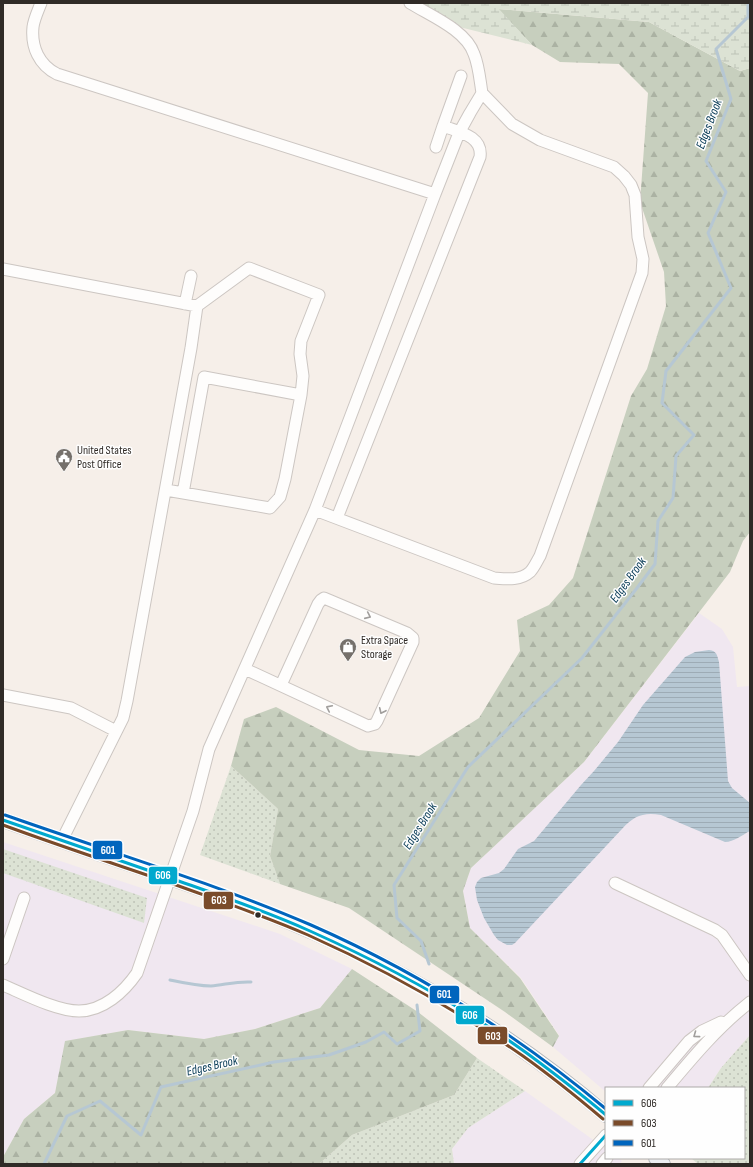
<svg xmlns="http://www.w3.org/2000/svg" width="753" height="1167" viewBox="0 0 753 1167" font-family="'Sofia Sans Condensed',sans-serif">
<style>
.commercial{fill:#f0e7f0}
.grass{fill:url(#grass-dots)}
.forest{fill:url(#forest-firs)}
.wetland{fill:url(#wetland-marsh)}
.water{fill:url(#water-rules)}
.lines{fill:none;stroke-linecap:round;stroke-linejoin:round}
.stream{stroke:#b6c7d3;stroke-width:3}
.minor-casing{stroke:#ccc6c2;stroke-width:13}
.major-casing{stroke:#b3b7bb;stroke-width:16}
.minor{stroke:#fefdfc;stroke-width:11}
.major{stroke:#eceff2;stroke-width:14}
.bus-1-casing{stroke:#fefefe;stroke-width:6}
.bus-2-casing{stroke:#fefefe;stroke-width:6}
.bus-3-casing{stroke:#fefefe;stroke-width:6}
.bus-1{stroke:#00a9ce;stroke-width:3}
.bus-2{stroke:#7a4b2a;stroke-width:3}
.bus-3{stroke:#0065bd;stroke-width:3}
.oneway{stroke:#a19e9c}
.bus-dot{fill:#302b27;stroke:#fefefe;stroke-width:1.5}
.labels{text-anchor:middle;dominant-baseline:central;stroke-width:3;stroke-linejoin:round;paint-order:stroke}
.poi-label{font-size:12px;fill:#302b27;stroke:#fefefe;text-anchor:start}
.water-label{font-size:13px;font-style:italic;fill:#043854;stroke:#fefefe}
.line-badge{stroke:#fefefe;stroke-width:1.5}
.badge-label{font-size:11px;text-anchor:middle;font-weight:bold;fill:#fff}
</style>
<defs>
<pattern id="grass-dots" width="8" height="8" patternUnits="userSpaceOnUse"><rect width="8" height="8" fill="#dce2d4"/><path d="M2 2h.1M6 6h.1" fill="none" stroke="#bdc2b6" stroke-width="1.8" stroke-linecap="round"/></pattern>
<pattern id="forest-firs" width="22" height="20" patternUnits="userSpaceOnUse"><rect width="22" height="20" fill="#c7cfbe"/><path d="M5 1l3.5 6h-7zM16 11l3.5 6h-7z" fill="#abb2a3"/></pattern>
<pattern id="wetland-marsh" width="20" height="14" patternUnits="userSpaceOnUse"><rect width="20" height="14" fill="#dce2d4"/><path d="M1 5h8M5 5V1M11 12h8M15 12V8" fill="none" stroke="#bdc2b6"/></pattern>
<pattern id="water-rules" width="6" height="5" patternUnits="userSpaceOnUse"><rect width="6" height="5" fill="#b6c7d3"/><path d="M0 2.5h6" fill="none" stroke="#9dabb5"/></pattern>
</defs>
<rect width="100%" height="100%" fill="#f6efe9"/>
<path class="commercial" d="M699 613 722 629 733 647 737 687 750 686V1035L721 1068 708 1088H606V1092L553 1047 559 1035 521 978 470 928 463 891 471 868 584 762Z
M3 842 280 934 352 969 320 1008 255 1029 204 1039 128 1030 66 1041 55 1093 24 1119 3 1157Z
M525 1091 606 1149V1158H618L622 1161 619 1164H454L452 1149 468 1128Z"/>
<path class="grass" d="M231 766 278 809 270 856 280 884 200 855Z
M3 849 147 898 144 923 3 873Z
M750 1035V1164H698L691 1158H744V1088H708L721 1068Z
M477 1058 525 1091 468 1128 452 1149 454 1164H319L352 1135 454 1095Z"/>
<path class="forest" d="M498 9 649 22 740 71 750 68V532L743 541 730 572 584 762 471 868 463 891 470 928 520 978 559 1036 553 1047 505 1012 349 908 280 884 270 856 278 809 231 766 244 719 276 707 359 750 419 756 479 718 520 651 517 620 549 605 573 578 631 396 647 369 666 306 664 272 640 202 648 93 619 64 560 62 532 45Z
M352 969 418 1012 477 1058 454 1095 352 1135 319 1164H3V1157L24 1119 55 1093 65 1041 128 1030 204 1039 255 1029 320 1008Z"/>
<path class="wetland" d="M414 3H750V68L740 71 649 22 499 9 532 45 443 23Z"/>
<path class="water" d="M709 650C717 651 717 655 719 662L728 781 732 788 750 803V831C742 835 734 842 725 842L661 815C643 812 634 816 622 829L515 943 512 945H507L498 940 494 935 484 918 477 900 475 887 477 882 481 878 499 873 504 869 518 849 534 841 581 785 594 771 618 742 643 705 685 657 695 652Z"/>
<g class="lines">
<path class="stream" d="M429 964 421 941 397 918 394 885 468 767 582 658 637 588 655 564 658 521 673 498 676 456 694 435 662 403 666 371 731 288 708 233 726 192 706 161 731 99 716 49 748 17V3
M170 980C184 983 197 986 211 986 224 985 237 981 251 982
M44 1164 67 1116 100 1101 141 1135 161 1087 274 1062 329 1055 366 1042 384 1032 397 1044 420 1031 417 1005"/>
<defs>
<path id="minor" d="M410 3C431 16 466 30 474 54 479 66 480 81 482 93
M443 126 461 76
M3 269 197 306
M185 304 191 276
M183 493 204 377 301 395
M315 510 494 578C506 579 520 581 530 572 534 568 537 561 540 556L642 273 643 259 638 237 635 195 631 185 624 176 614 167 540 140 512 124 482 93 470 113 459 133 435 194
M337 518 480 157C483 136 459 132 443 126L436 147
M245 669 368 726 375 724 377 721 413 642V638L407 633 324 598 321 600 318 604 281 685
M3 695 71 708 116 731
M62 840 123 718 127 701 191 348 197 306 249 268 319 295 301 341 300 354 303 376 301 395 285 479 280 497 270 508 166 490
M615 883 715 930 722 935 750 975
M3 959 24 898
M3 985C24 994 57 1011 79 1011 103 1011 124 992 137 973L193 811 209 749 315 510 435 194 57 74C39 65 31 47 33 27 34 19 38 11 41 3
M649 1088 689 1041 702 1031 721 1022
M667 1088C693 1057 718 1027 750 1002
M580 1164 606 1135
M602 1164 607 1158"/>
<path id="major" d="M3 820C51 837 99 854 148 870 186 884 225 896 263 911 387 960 505 1028 606 1115
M656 1158 663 1164"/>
</defs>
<use href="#minor" class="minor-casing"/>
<use href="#major" class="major-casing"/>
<use href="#minor" class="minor"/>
<use href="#major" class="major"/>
<defs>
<path id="bus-1" d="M3 820C61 840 119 860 176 880 221 896 266 911 310 931 386 965 461 1005 528 1054 555 1074 581 1094 606 1115
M580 1164 606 1135"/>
<path id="bus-2" d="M3 825C60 846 118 865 176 885 220 901 265 916 308 935 384 969 455 1009 523 1056 551 1076 577 1097 603 1119"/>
<path id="bus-3" d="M5 815C107 851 211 882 311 925 418 972 516 1034 606 1109"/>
</defs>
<use href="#bus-1" class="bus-1-casing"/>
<use href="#bus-2" class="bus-2-casing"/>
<use href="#bus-3" class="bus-3-casing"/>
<use href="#bus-1" class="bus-1"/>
<use href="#bus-2" class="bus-2"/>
<use href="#bus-3" class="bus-3"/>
</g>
<defs><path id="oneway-chevron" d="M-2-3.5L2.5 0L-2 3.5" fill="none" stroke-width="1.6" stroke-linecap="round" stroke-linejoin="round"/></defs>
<g class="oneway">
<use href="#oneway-chevron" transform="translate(368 616) rotate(24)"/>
<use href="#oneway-chevron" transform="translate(329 708) rotate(-154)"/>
<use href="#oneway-chevron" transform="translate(382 711) rotate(115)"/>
<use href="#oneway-chevron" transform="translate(696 1035) rotate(144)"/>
</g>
<defs>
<symbol id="civic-pin" viewBox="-11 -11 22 30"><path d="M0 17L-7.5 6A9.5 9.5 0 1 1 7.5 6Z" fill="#75706b" stroke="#fefefe"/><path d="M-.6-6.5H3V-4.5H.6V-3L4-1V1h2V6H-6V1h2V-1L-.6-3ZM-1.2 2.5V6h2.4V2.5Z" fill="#fff"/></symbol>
<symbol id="shop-pin" viewBox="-11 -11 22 30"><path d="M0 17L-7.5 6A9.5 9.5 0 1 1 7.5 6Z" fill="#75706b" stroke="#fefefe"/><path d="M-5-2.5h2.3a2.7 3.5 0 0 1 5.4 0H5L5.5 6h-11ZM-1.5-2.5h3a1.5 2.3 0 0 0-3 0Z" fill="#fff"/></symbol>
</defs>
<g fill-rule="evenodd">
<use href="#civic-pin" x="54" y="447" width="20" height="27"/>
<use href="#shop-pin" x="338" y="637" width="20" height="27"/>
</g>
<circle class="bus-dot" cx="258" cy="915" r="3.5"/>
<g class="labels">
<g class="poi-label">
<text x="77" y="450">United States<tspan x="77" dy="14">Post Office</tspan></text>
<text x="361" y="640">Extra Space<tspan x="361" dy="14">Storage</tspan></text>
</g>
<g class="water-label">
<text transform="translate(709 124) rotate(-69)">Edges Brook</text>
<text transform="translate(628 580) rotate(-54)">Edges Brook</text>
<text transform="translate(420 826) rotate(-58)">Edges Brook</text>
<text transform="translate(212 1066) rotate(-13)">Edges Brook</text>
</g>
</g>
<g class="line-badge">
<rect x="92" y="840" width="31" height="20" rx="4" fill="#0065bd"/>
<rect x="148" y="866" width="30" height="19" rx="4" fill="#00a9ce"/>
<rect x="203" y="891" width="31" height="19" rx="4" fill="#7a4b2a"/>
<rect x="429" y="985" width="31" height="19" rx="4" fill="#0065bd"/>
<rect x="455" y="1005" width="30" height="20" rx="4" fill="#00a9ce"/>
<rect x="477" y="1026" width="31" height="19" rx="4" fill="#7a4b2a"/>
</g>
<g class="badge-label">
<text x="108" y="854">601</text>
<text x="163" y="879">606</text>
<text x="219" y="904">603</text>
<text x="444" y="998">601</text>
<text x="470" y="1019">606</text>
<text x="493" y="1040">603</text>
</g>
<rect width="753" height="1167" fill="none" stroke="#302b27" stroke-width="8"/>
<rect x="605" y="1087" width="140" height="72" fill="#fefefe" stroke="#acaaa8"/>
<rect x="613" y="1100" width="20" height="6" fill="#00a9ce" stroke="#acaaa8"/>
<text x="641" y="1107" font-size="12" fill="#302b27">606</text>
<rect x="613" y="1120" width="20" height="6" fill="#7a4b2a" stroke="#acaaa8"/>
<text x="641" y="1127" font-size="12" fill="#302b27">603</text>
<rect x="613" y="1140" width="20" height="6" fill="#0065bd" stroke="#acaaa8"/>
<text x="641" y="1147" font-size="12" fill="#302b27">601</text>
</svg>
